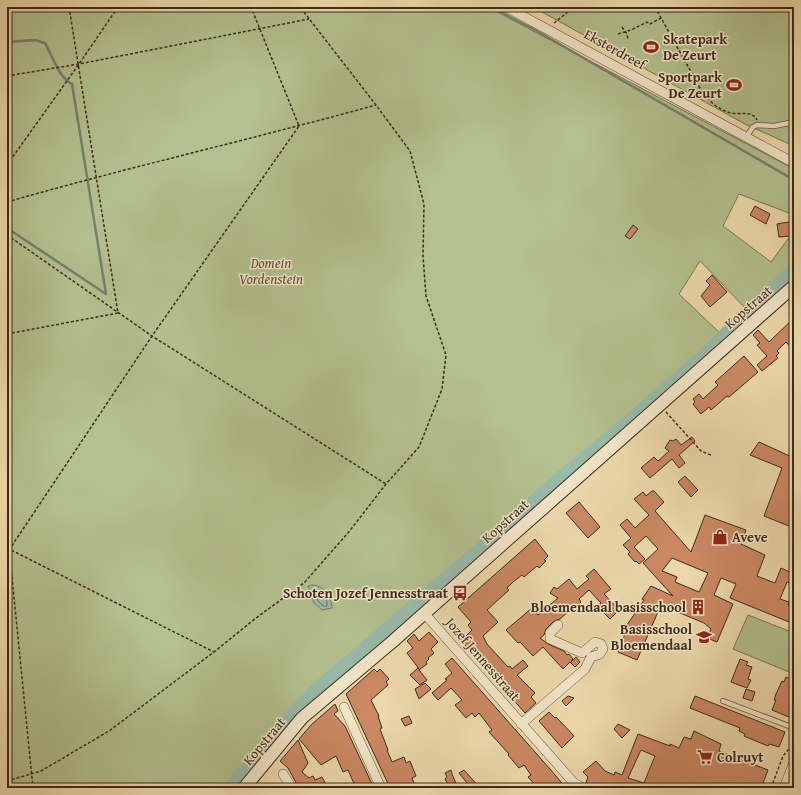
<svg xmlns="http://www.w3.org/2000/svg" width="801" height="795" viewBox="0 0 801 795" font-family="'Gentium Book Plus',serif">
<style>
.green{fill:#b3c18f;stroke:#787655}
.water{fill:#99bbac;stroke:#748172}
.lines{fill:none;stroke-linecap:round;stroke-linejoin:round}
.shore{stroke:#6a7364;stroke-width:1}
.stream{stroke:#748172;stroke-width:2.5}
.river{stroke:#99bbac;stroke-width:15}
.building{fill:#cc8964;stroke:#3c2b1b;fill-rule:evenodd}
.service-casing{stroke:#685740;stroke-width:6}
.minor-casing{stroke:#685740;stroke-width:10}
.tertiary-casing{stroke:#685740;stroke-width:12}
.secondary-casing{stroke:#3c2b1b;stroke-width:14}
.path{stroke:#3c2b1b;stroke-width:1.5;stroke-dasharray:3 2;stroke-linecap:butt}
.service{stroke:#f4e8ca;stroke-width:4.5}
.minor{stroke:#f4e8ca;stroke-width:9}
.tertiary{stroke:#f4e8ca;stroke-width:11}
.secondary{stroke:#f4e8ca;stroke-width:12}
.labels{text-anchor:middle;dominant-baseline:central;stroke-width:3;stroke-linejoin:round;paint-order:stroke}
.poi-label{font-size:14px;font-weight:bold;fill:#3c2b1b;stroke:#f4e8ca;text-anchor:end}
.street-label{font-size:14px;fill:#3c2b1b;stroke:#f4e8ca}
.park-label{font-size:14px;font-style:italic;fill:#5a5038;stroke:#f4e8ca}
</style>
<rect width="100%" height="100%" fill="#eedbad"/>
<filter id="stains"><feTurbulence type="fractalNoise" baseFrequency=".005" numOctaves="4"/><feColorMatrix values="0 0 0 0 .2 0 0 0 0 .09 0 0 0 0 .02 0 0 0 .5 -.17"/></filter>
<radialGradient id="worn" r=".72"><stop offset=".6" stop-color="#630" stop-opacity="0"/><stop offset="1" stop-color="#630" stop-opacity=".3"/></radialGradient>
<path class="green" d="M7 7H488L794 169V215L739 194 723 226 771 262 794 231V270L749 312 700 261 679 294 723 336 316 694 235 788H7Z
M533 7H794V146L745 124Z
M748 615 794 633V674L733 649Z"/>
<path class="water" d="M312 585C324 585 332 598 332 608L322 610 314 603 308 586Z"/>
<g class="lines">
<path class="shore" d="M316 591C323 593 328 598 327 606H323L318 601 315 593Z"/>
<path class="stream" d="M491 7 537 31 794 180
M7 42 35 40 45 43C52 55 59 78 72 84L106 294 7 228"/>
<path class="river" d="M231 788 296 712 314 693 465 563 559 480 628 423 700 360 745 316 794 271"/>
</g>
<path class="building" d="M755 206 770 214 766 224 750 215Z
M789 222 791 236 779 237 777 224Z
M633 225 638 229 630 239 625 236Z
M712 275 727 292 710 307 701 296 710 285 706 281Z
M794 318V351L786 342 777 351 779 353 776 356 778 358 762 371 757 365 767 356 757 345 760 343 753 335 758 330 769 342Z
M744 356 758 372 729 397 727 396 711 410 709 407 701 414 693 404 695 402 693 399 699 394 703 399 718 385 715 382Z
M692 437 695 441 679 455 685 463 679 468 672 459 650 478 641 468 654 457 658 461 669 451 665 448 670 440 673 441 676 439 681 445Z
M759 442 794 458V528L764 516 782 468 750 455Z
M685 476 698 490 691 497 678 482Z
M652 491H654L664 502 655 511 691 552 705 515 746 530 741 544 765 555 757 576 775 583 781 568 794 574V585L787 582 780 599 789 602 788 605 794 607V624L730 598 736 584 721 578 714 595 733 604 717 642 707 638 711 629 704 623 661 605 637 660 618 652 628 626 627 625 644 600 642 599 651 586 673 596 643 563 658 549 646 536 634 547 645 559 639 564 636 561 635 562 628 554 630 552 623 545 631 538 620 525 627 519 635 528 649 515 634 499 643 492 646 496ZM672 558 708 573 699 592 675 582 677 577 662 571Z
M579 502 600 527 588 538 566 513Z
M535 539 548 556 544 560 546 561 539 568 537 566 524 577 522 575 513 582 507 588 509 590 487 610 498 622 483 636 487 644 508 667 510 666 512 669 523 660 528 666 517 675 535 693 531 697 536 703 525 713 464 644 462 640 472 630 468 625 471 622 458 607Z
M594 569 611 589 604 594 619 610 610 619 597 606 601 603 589 590 579 599 581 602 572 611 570 610 560 619 554 621 546 629 544 635 540 638 548 644 564 651 567 655 569 654 573 659 571 662 576 657 580 662 575 667 570 662 563 669 543 647 533 656 520 642 518 643 506 630 532 608 538 615 558 598 550 593 554 587 557 589 569 579 577 589 589 579 586 576Z
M429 632 438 642 431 649 434 653 428 658 429 659 426 662 427 664 419 670 427 680 420 685 410 675 418 668 419 669 407 653 413 648 407 641 414 634 419 641Z
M452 658 550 769 566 788H538L528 777 531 775 524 765 519 768 508 755 509 754 489 732 492 730 479 713 475 717 472 713 466 718 455 705 462 700 451 688 438 700 432 693 447 680 445 679 452 673 445 664Z
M740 659 748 662 746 665 752 667 748 679 751 680 747 688 731 682Z
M374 669 377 672 380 669 389 679 386 682 388 685 371 700 379 716H378L382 728 380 729 388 750H387L392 762 404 757 406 763 410 761 416 776 412 778 416 788H390L346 694Z
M786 677 794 681V710L791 718 772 710 776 700H774L776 694 782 681 784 682Z
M425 683 431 689 419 699 415 689Z
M746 689 755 692 752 701 743 698Z
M568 696 574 698 566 706 562 701Z
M695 696 785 732 779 747 769 744 768 746 744 736 745 734 739 731 740 728 690 708Z
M335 704 338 711 334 714 345 726 372 784 363 788H356L348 770 343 772 336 756 321 765 299 739 311 725Z
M549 712 555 718 556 717 574 736 562 748 539 721Z
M409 716 412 723 405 726 401 719Z
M618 724 630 730 622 738 614 729Z
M694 731 721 744 719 751 768 770 761 788H685L673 784 671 788H599L586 783 588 777 583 772 596 761 605 771 614 775 615 772 622 775 638 734 670 746V744L679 748 684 737 691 739ZM641 750 655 756 644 783 628 778Z
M298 740 308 763 302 772 309 778 313 776 315 780 322 777 328 788H299L288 768 280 761Z
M451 770 452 774 458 788H450L445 779 447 777 445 773Z
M464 770 480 788H471L459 773Z"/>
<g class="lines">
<defs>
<path id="service" d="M746 137 753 127 757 125 774 126 794 122
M723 701 794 728"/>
<path id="minor" d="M506 7 794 163
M424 613 574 783 583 788
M344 707 381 788
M521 724 585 669 591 657 600 654 603 649 601 644 595 642 582 653 550 639V633L558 625
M283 774 292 788"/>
<path id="tertiary" d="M785 788 794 765"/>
<path id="secondary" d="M244 788 302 718 392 642 794 286"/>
</defs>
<use href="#service" class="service-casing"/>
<use href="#minor" class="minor-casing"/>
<use href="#tertiary" class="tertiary-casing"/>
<use href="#secondary" class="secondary-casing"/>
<path class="path" d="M655 7 701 90C708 100 718 110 731 113 740 115 752 110 757 120
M554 23 574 7
M622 27 627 34 628 39
M618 34 631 30 647 22 650 24 661 18
M7 76 79 64 309 19
M7 165 79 64 118 7
M7 202C129 167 253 139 376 105
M7 235 152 336 386 484
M7 334 118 313 69 7
M666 412 701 451 711 455
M7 527 33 788
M7 548 214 652
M9 550 152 336 299 126 251 7
M7 781 41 771 109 731 214 652 256 618 304 583 348 533 386 484 419 447 442 389 446 355 426 296 423 256 424 204 410 151 376 105 300 7
M771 788 783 756 794 743"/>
<use href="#service" class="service"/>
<use href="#minor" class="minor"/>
<use href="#tertiary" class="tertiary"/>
<use href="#secondary" class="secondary"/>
</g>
<defs>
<symbol id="stadium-bare" viewBox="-9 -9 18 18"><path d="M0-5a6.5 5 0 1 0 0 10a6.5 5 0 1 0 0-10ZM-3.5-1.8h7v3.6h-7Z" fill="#8f2418" stroke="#f4e8ca" stroke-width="2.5" paint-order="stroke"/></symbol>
<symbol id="shop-bare" viewBox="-9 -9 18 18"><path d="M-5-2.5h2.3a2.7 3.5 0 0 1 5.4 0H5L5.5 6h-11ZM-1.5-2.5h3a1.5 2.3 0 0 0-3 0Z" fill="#8f2418" stroke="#f4e8ca" stroke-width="2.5" paint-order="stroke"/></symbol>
<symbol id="bus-bare" viewBox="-9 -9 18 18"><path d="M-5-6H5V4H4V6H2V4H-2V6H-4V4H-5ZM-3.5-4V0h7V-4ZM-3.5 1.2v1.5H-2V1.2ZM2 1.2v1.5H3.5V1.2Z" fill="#8f2418" stroke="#f4e8ca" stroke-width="2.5" paint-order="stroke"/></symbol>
<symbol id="building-bare" viewBox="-9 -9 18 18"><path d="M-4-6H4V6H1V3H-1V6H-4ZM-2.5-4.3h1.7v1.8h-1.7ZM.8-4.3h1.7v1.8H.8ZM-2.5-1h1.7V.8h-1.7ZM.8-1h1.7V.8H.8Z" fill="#8f2418" stroke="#f4e8ca" stroke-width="2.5" paint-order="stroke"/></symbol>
<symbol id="school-bare" viewBox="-9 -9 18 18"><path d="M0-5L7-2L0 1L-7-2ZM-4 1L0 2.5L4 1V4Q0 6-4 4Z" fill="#8f2418" stroke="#f4e8ca" stroke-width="2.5" paint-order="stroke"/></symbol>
<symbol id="supermarket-bare" viewBox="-9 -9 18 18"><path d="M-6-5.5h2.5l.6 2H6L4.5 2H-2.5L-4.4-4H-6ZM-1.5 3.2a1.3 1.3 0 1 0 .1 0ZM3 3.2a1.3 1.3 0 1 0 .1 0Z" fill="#8f2418" stroke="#f4e8ca" stroke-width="2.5" paint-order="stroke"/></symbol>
</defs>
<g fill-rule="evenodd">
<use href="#stadium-bare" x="640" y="36" width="22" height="22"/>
<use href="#stadium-bare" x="723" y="74" width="22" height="22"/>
<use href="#shop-bare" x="709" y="526" width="22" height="22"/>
<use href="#bus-bare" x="449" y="582" width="22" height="22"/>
<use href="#building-bare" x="687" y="596" width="22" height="22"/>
<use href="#school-bare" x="693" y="626" width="22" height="22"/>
<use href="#supermarket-bare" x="694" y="746" width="22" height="22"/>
</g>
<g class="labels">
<g class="poi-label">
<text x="663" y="39" text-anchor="start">Skatepark<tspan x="663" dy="16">De Zeurt</tspan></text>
<text x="722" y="77">Sportpark<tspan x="722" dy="16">De Zeurt</tspan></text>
<text x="732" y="537" text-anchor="start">Aveve</text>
<text x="448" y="593">Schoten Jozef Jennesstraat</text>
<text x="686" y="607">Bloemendaal basisschool</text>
<text x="692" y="629">Basisschool<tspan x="692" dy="16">Bloemendaal</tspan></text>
<text x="717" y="757" text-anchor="start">Colruyt</text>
</g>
<g class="street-label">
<text transform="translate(615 49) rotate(29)">Eksterdreef</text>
<text transform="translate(748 307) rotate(-41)">Kopstraat</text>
<text transform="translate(505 521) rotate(-42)">Kopstraat</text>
<text transform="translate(483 659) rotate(49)">Jozef Jennesstraat</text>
<text transform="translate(264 741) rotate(-50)">Kopstraat</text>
</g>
<g class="park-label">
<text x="271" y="263">Domein<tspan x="271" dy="16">Vordenstein</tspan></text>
</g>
</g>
<rect width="801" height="795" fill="none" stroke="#eedbad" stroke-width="24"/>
<rect x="8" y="8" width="785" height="779" fill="none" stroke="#3c2b1b" stroke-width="2"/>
<rect x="12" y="12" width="777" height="771" fill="none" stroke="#3c2b1b"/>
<rect width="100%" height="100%" filter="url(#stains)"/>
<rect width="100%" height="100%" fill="url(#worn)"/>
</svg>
